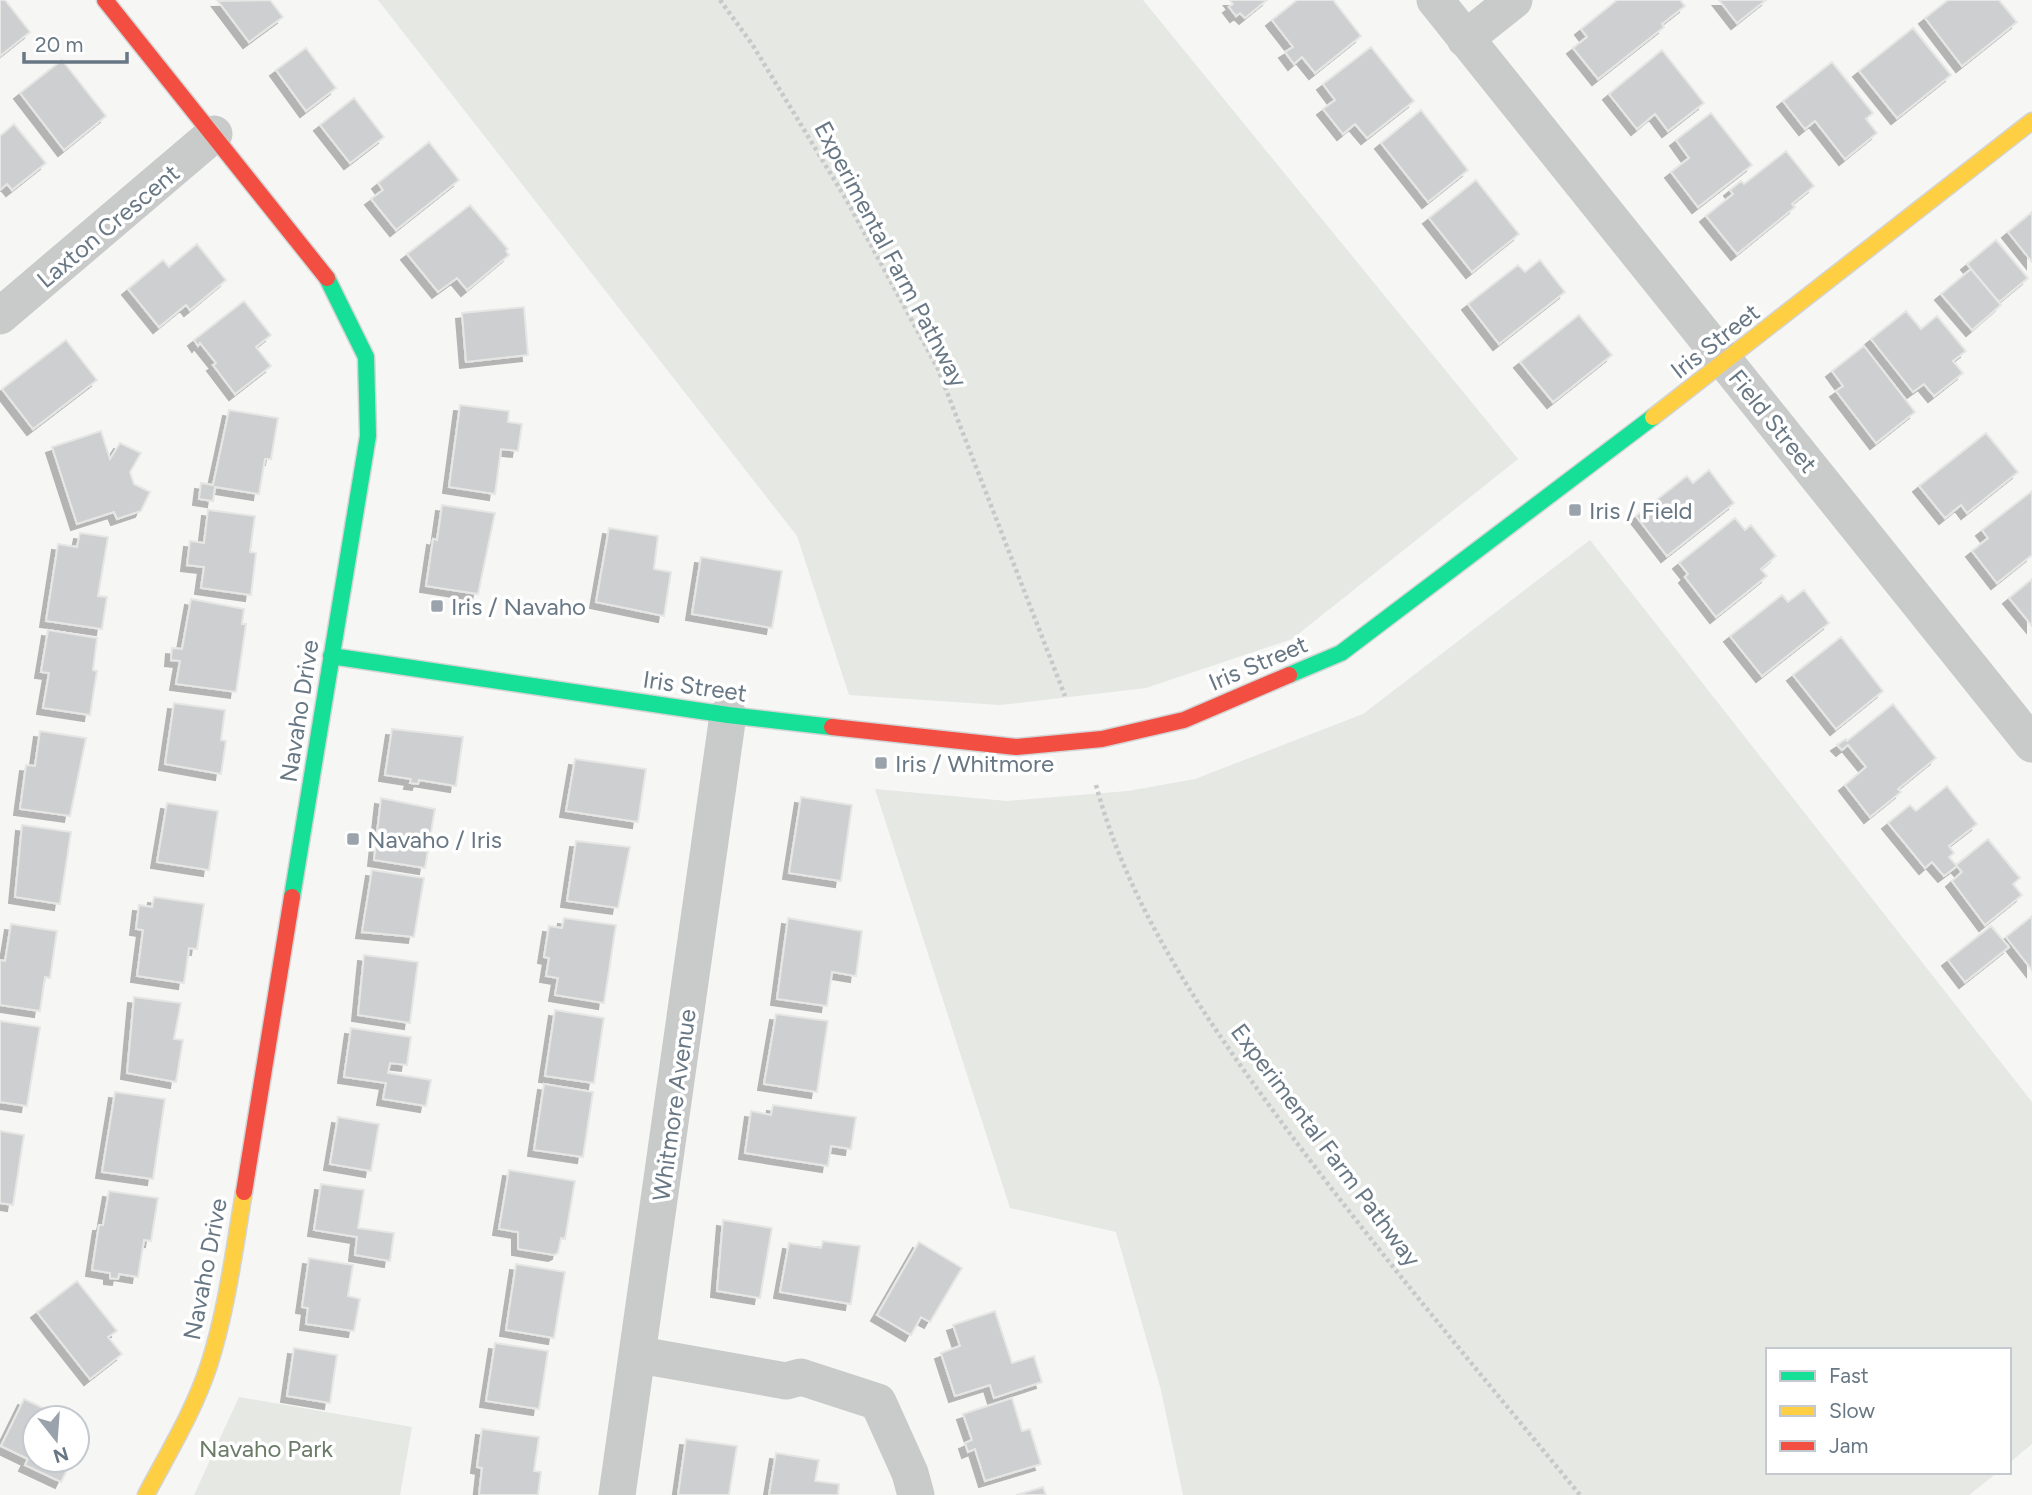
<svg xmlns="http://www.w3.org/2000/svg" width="2032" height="1495" viewBox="0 0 2032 1495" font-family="Figtree,sans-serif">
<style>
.green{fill:#e5e8e3}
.building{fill:#cdcfd0;stroke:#e6e6e5;stroke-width:2;filter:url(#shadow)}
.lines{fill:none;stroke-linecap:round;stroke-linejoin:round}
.fast-casing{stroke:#d3d4d5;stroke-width:19}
.slow-casing{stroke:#d3d4d5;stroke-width:19}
.jam-casing{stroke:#d3d4d5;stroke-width:19}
.path{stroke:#c6c8c9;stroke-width:4.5;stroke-dasharray:3.5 3.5;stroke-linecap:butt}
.street{stroke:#c9caca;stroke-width:37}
.fast{stroke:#16e098;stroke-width:16}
.slow{stroke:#ffcf43;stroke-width:16}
.jam{stroke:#f24e42;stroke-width:16}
.poi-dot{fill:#9aa3ac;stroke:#fff;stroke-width:2.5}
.labels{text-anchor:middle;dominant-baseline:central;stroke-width:7;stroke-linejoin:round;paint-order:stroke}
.street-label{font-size:24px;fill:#687784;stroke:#fff}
.poi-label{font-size:24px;fill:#687784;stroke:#fff;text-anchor:start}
.park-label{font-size:24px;fill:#6a7b66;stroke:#fff}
</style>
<defs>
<filter id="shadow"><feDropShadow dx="-6" dy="6" stdDeviation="0" flood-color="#0004"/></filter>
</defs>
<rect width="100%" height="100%" fill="#f6f6f5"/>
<path class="green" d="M378 0H1143L1518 459 1292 639 1146 688 1000 705 849 695 797 536Z
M1590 540 2032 1102V1444L2009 1463V1350H1768V1472H1998L1969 1495H1183L1161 1390 1116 1232 1010 1208 875 789 1007 801 1128 791 1195 779 1363 714Z
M239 1397 412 1427 400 1495H194Z"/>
<path class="building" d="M0 0H5L30 32 0 56Z
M270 0 283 17 249 42 218 1Z
M1230 0H1267L1245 18 1240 13 1236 16 1229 7 1233 4Z
M1297 0H1333L1361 36 1315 73 1302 57 1294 64 1285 52 1293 47 1272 20Z
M1617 0H1680L1685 6 1662 24 1664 27 1598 79 1573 48 1587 37 1581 29Z
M1719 0H1766L1737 23Z
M1948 0H1999L2017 22 1962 66 1925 18Z
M1913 28 1951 75 1897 118 1859 71Z
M1371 47 1414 101 1367 138 1355 124 1343 134 1323 109 1335 100 1323 84Z
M306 48 336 88 306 111 276 70Z
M1662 50 1704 103 1668 131 1655 114 1637 129 1609 94Z
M62 60 106 116 64 150 20 93Z
M1832 62 1873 113 1866 119 1877 133 1845 159 1815 121 1805 129 1783 101Z
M354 98 384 137 350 163 320 125Z
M1421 110 1468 170 1428 202 1381 143Z
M1711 113 1752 165 1698 207 1671 172 1689 158 1676 140Z
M14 124 46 163 12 190 7 184 0 190V136Z
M429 142 459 180 396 230 371 199 383 190 378 183Z
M1786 151 1814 186 1792 204 1795 207 1737 254 1706 216 1733 194 1730 190 1741 181 1744 184Z
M1476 180 1519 234 1472 272 1429 218Z
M470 205 508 249 506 251 509 255 467 290 457 278 438 292 407 254Z
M2032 212V262L2008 232Z
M1996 240 2028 278 1999 302 1967 264Z
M197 244 226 280 190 310 186 305 159 327 128 289 163 260 169 267Z
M1540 260 1565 292 1499 344 1468 304 1518 265 1525 272Z
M1971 269 2001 305 1972 330 1941 294Z
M244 301 271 335 256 347 271 366 235 394 213 365 216 363 200 343 198 346 194 340Z
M524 307 528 355 466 362 462 313Z
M1906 311 1921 329 1937 316 1966 351 1953 361 1963 373 1934 396 1924 384 1913 392 1871 339Z
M1579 315 1612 355 1553 402 1520 362Z
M66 340 97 380 33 429 2 389Z
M1864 346 1915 412 1876 443 1836 391 1843 386 1832 371Z
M460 405 509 411 508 422 522 424 518 451 501 449 495 494 449 487Z
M229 410 278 418 271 459H265L259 494 215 487 213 501 199 499 201 483 213 485Z
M101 431 110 459 120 443 141 453 130 472 134 484 150 492 141 511 117 519 114 512 77 524 52 447Z
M1986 433 2018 472 1967 513 1961 505 1945 518 1919 486Z
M1709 470 1734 503 1667 556 1636 516 1687 476 1693 483Z
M2032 491V555L1997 583 1972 551 1988 538 1982 530Z
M442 505 495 513 478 594 426 586 433 539 437 540Z
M208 510 255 516 250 552 256 553 251 595 201 588 204 567 187 565 190 541 204 543Z
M1735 518 1745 530 1751 525 1776 556 1761 569 1767 576 1716 617 1685 577 1688 574 1679 563Z
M609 528 658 536 654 569 671 572 664 616 596 602Z
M80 533 108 537 98 596 107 597 102 629 46 621 58 544 77 547Z
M701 557 782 571 772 628 692 614Z
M2032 579V626L2009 598Z
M1804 590 1829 623 1762 676 1730 636 1782 595 1788 602Z
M191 599 244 609 242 624H246L236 692 176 684 180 661 171 660 172 648 182 649Z
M48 630 97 638 93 670 97 671 90 715 43 708 49 673 41 672Z
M1841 637 1883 691 1836 729 1793 675Z
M174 703 225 710 221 740 226 741 221 774 165 764Z
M1893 704 1936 758 1898 789 1901 792 1870 817 1845 785 1866 767 1848 745 1842 750 1837 745 1846 739 1847 741Z
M392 729 463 737 456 786 419 780 418 784 410 783 411 779 385 775Z
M40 731 86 738 70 816 20 809 26 765 35 766Z
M575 759 646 769 638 822 566 811Z
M1947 786 1977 824 1949 846 1954 853 1949 857 1957 866 1944 876 1932 862 1925 868 1888 823 1910 805 1916 811Z
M801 797 852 805 841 881 789 873Z
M381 798 435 809 425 868 374 860Z
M167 803 218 811 209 870 157 862Z
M22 825 71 832 60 904 15 897Z
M1988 839 2020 878 2013 884 2022 895 1985 925 1952 881 1962 872 1956 865Z
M576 841 630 847 618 908 567 901Z
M372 870 424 878 414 937 362 932Z
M154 897 204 904 197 949 189 948 184 983 137 976 143 930 136 929 139 905 152 907Z
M2032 916V970L2006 937Z
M564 918 616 925 604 1003 555 995 558 978 546 976 549 958 544 957 549 926 562 928Z
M788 918 862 931 856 976 832 972 827 1006 777 999Z
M11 924 57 931 50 978 45 977 40 1011 0 1005V960L5 961Z
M1991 926 2009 947 1965 982 1948 960Z
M364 955 418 962 410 1023 358 1015Z
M134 997 181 1003 174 1039 183 1040 176 1082 127 1073Z
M555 1010 604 1018 594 1083 545 1076Z
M776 1014 828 1021 817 1092 764 1084Z
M0 1021 40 1027 27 1106 0 1102Z
M351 1028 411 1037 407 1065 390 1063 388 1073 431 1080 426 1106 383 1099 386 1083 344 1077Z
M544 1084 593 1092 583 1157 534 1150Z
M115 1092 165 1099 153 1179 102 1172Z
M773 1105 856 1117 851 1149 831 1146 828 1166 745 1153 751 1111 771 1115Z
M338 1117 379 1124 371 1171 330 1164Z
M0 1131 24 1135 13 1205 0 1203Z
M509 1170 575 1181 565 1239 561 1238 558 1253 554 1255 518 1249V1232L499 1229Z
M321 1184 364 1190 358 1228 394 1233 390 1261 355 1255 357 1237 314 1230Z
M109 1191 158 1198 151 1241 144 1240 138 1277 119 1274 118 1279 110 1278V1273L92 1270 99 1225H103Z
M723 1220 772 1228 760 1298 717 1291Z
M823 1241 860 1246 851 1304 780 1292 789 1243 821 1248Z
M919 1242 962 1268 930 1322 921 1317 911 1335 877 1315Z
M309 1258 353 1265 348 1296 360 1299 354 1331 306 1324 308 1308 302 1307Z
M516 1264 565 1272 554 1338 506 1330Z
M77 1281 117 1331 108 1337 122 1354 90 1379 37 1312Z
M995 1311 1012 1363 1034 1356 1042 1382 994 1398 990 1385 955 1396 941 1353 960 1346 953 1325Z
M495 1343 548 1351 539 1409 486 1401Z
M294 1348 337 1355 330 1403 287 1396Z
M1012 1398 1022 1431 1030 1429 1041 1464 985 1481 975 1449 968 1452 965 1443 972 1440 963 1414Z
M24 1399 62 1417 35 1418V1460H72L61 1482 25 1465 28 1459 1 1446Z
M482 1429 539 1437 534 1471 541 1472 538 1495H479L482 1468 477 1467Z
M686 1439 737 1446 729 1495H678Z
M776 1453 819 1460 815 1481 839 1484 838 1495H769Z
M1043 1487 1046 1495H1016Z"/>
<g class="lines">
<defs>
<path id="fast" d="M331 656 728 715 832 727
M1289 675 1341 653 1653 417
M292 897 368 436 366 357 327 278"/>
<path id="slow" d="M1653 417 2032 121
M146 1495C168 1453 194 1411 209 1365 227 1309 234 1250 244 1192"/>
<path id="jam" d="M105 0 327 278
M832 727 1016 747 1102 739 1184 720 1289 675
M244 1192 292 897"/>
</defs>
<use href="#fast" class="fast-casing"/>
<use href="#slow" class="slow-casing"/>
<use href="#jam" class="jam-casing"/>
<path class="path" d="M720 0 752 44 846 199 938 369 1065 696
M1096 785C1131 916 1214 1031 1294 1139 1385 1261 1483 1377 1580 1495"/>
<path class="street" d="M1435 0 2032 744
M1465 39 1514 0
M0 316 214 134
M640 1355 786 1381 801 1377 878 1402 910 1473 916 1495
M617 1495 728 715"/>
<use href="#fast" class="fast"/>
<use href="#slow" class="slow"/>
<use href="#jam" class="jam"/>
</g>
<g class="poi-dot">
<rect x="1568" y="503" width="14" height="14" rx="3.5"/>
<rect x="430" y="599" width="14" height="14" rx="3.5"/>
<rect x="874" y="756" width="14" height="14" rx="3.5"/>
<rect x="346" y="832" width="14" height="14" rx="3.5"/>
</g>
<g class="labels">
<g class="street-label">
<text transform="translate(108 226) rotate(-40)">Laxton Crescent</text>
<text transform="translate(891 254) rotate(62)">Experimental Farm Pathway</text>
<text transform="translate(1715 341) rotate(-38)">Iris Street</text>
<text transform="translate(1773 421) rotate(51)">Field Street</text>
<text transform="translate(1258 663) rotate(-23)">Iris Street</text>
<text transform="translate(695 686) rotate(8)">Iris Street</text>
<text transform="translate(299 711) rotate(-81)">Navaho Drive</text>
<text transform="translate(674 1105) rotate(-82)">Whitmore Avenue</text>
<text transform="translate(1326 1145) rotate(53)">Experimental Farm Pathway</text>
<text transform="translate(205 1269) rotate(-79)">Navaho Drive</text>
</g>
<g class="poi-label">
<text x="1589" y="510">Iris / Field</text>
<text x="451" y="606">Iris / Navaho</text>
<text x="895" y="763">Iris / Whitmore</text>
<text x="367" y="839">Navaho / Iris</text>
</g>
<g class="park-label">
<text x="266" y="1448">Navaho Park</text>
</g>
</g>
<rect x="1766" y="1348" width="245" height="126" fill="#ffffff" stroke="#c3c9ce" stroke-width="2"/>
<rect x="1780" y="1371" width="35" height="10" fill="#16e098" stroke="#c3c9ce" stroke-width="2"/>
<text x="1829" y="1383" font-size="21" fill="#687784">Fast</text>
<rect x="1780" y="1406" width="35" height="10" fill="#ffcf43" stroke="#c3c9ce" stroke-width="2"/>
<text x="1829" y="1418" font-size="21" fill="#687784">Slow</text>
<rect x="1780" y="1441" width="35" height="10" fill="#f24e42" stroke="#c3c9ce" stroke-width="2"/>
<text x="1829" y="1453" font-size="21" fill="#687784">Jam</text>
<g transform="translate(56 1439) rotate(163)"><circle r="33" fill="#ffffff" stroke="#c3c9ce" stroke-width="2"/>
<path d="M0-5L12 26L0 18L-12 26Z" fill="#9aa3ac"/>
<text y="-10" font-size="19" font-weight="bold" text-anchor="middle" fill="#687784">N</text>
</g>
<path d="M24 52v10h103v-10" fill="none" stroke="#687784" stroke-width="3.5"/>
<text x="35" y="52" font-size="21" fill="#687784" stroke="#ffffff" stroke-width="5" paint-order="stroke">20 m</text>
</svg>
